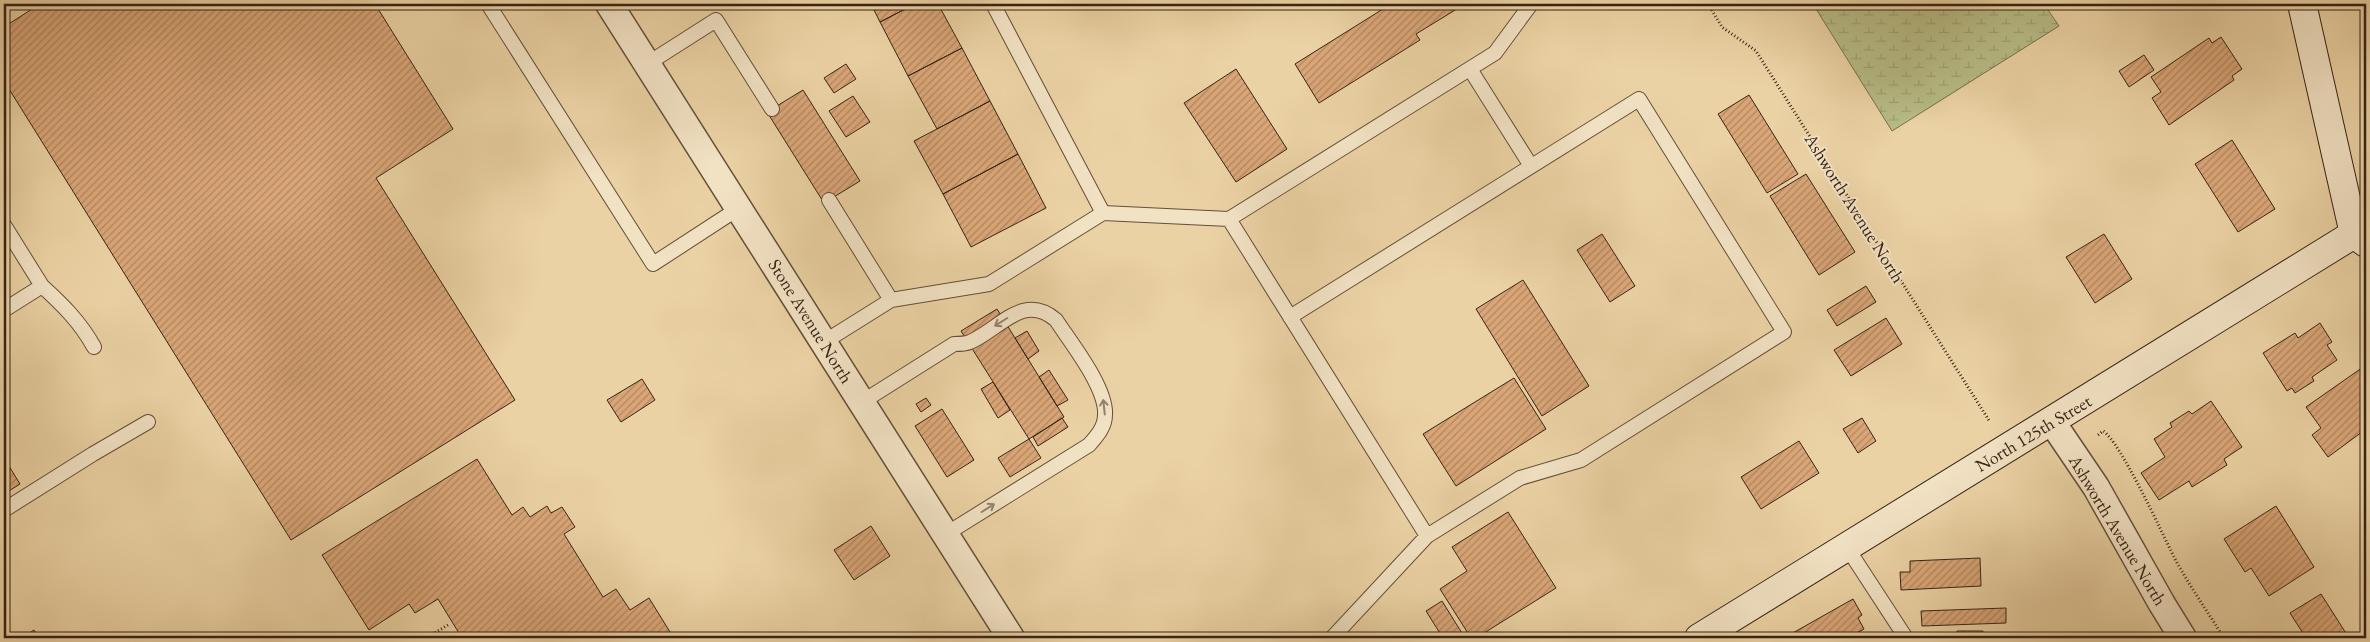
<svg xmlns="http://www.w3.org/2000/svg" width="2370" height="642" viewBox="0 0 2370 642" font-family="'EB Garamond',serif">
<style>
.wetland{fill:url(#wetland-marsh);stroke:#77704e}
.building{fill:url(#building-hatch);stroke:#372315}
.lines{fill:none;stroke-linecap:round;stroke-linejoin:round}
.lane-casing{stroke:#644f39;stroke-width:16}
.street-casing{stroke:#644f39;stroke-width:29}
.secondary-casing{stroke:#372315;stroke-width:30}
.path{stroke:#372315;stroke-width:3;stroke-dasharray:1 2.5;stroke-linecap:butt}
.lane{stroke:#f2e2c4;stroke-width:14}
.street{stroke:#f2e2c4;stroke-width:26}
.secondary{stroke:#f2e2c4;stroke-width:28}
.oneway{stroke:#94826c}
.labels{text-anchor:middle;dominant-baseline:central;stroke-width:4;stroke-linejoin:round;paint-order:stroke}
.street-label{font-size:18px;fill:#372315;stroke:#f2e2c4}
</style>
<defs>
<pattern id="wetland-marsh" width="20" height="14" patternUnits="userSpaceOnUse" patternTransform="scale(1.25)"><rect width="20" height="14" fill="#b7bc86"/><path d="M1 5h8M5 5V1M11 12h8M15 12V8" fill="none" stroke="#9ea173"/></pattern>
<pattern id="building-hatch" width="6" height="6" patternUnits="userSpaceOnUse" patternTransform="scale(1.25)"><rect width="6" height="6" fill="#daa678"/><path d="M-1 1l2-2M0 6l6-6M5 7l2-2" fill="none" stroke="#b28761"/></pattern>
</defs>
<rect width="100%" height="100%" fill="#ebd2a4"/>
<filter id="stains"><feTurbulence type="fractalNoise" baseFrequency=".004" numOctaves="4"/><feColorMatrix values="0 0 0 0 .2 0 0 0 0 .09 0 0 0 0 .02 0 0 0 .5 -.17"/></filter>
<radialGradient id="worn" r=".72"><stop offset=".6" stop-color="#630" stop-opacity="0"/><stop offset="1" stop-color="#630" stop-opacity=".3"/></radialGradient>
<path class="wetland" d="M1813 4H2044L2059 26 1892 131Z"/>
<path class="building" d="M40 4H375L453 129 376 178 515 400 291 540 4 81V27Z
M871 4H915L880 22Z
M915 4H938L962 48 908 76 880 22Z
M1391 4H1465L1416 34 1420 40 1319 103 1295 64Z
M2221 37 2242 69 2232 76 2234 80 2169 125 2152 98 2161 92 2151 77 2209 38 2212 43Z
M962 48 990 101 937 129 908 76Z
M2144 55 2154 70 2129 87 2119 71Z
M846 64 856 79 834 93 824 78Z
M1236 69 1287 149 1236 182 1184 103Z
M803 90 860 181 824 203 767 112Z
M1749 95 1798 174 1767 193 1718 114Z
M853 96 870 122 846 137 829 111Z
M990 101 1018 154 943 194 914 141Z
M2232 140 2275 209 2238 232 2195 164Z
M1018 154 1046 208 971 247 943 194Z
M1806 174 1855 252 1819 275 1770 196Z
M1602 234 1635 286 1610 302 1577 250Z
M2104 234 2132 279 2095 303 2066 257Z
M1523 280 1589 386 1542 416 1476 309Z
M1866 286 1876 302 1837 326 1827 310Z
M997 309 1064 417 1029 439 961 331Z
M1886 318 1902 344 1851 376 1834 350Z
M2320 323 2332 342 2327 345 2337 360 2312 377 2314 381 2295 393 2292 388 2287 391 2263 353 2295 333 2298 338Z
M1027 331 1039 351 1028 359 1015 338Z
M2366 365V429L2328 457 2312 435 2321 428 2306 407Z
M1049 370 1068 400 1057 406 1039 377Z
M1514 378 1546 429 1456 486 1423 434Z
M642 379 655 400 621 422 607 400Z
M993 382 1010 410 998 418 981 389Z
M926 398 931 405 921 412 916 404Z
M2211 401 2242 447 2224 459 2227 465 2192 487 2189 481 2159 500 2141 473 2165 457 2154 439 2172 427 2170 423 2189 411 2192 414Z
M942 409 974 460 947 477 915 426Z
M1062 418 1068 427 1038 446 1033 437Z
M1862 418 1876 441 1858 453 1843 429Z
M1029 439 1041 458 1010 477 998 458Z
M1799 441 1819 473 1761 509 1741 477Z
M4 458 20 484 4 494Z
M477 459 512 515 523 507 530 517 547 506 551 513 562 507 575 527 564 534 603 597 616 589 630 610 649 598 670 632 660 638H462L438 599 415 613 409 604 369 630 322 555Z
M2276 506 2314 567 2269 596 2251 568 2245 572 2224 539Z
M1508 512 1556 588 1476 638H1471L1440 589 1467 571 1452 547Z
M871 526 890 556 854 580 834 550Z
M1980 558 1981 586 1901 590 1900 572H1910V561Z
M2321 594 2349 638H2306L2290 613Z
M1853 599 1862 615 1858 618 1864 629 1848 638H1793L1791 634Z
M1442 601 1465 638H1443L1426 611Z
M2006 608V623L1922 626 1921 611Z
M34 630 39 638H22Z
M1957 631H1983V638H1957Z"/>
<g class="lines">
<defs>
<path id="lane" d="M488 4 653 264 739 208
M993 4 1103 213 1229 219
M647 64 716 20 772 109
M1470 69 1531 166
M4 225 42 286 4 310
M42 286C63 305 80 322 94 347
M891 300 989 284 1103 213
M1290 317 1639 99 1784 332 1581 460 1520 478 1427 536 1332 638
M824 342 891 300 829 200
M862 402 954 344C959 344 965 344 970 342 1000 329 1023 292 1056 320 1071 343 1107 388 1105 415 1105 427 1097 436 1089 445L946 534
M4 510 93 454 148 422
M1427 536 1229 219 1495 53 1531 4
M1846 546 1906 638"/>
<path id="street" d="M609 4 1011 638
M2052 422 2096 487 2162 604 2183 638"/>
<path id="secondary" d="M2302 4 2354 234 2366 243
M1699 638 2354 234"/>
</defs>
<use href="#lane" class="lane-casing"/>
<use href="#street" class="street-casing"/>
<use href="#secondary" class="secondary-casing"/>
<path class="path" d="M1708 4 1722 27 1756 51 1990 422
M2365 280 2366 278
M2098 435 2103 431C2120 441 2162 533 2174 557 2189 585 2207 611 2224 638
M333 637 334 638
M426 638 448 625"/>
<use href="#lane" class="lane"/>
<use href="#street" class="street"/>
<use href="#secondary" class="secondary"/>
</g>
<defs><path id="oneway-shaft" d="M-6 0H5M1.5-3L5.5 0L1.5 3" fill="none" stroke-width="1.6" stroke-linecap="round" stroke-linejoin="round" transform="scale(1.25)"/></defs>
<g class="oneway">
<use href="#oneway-shaft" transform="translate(1001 322) rotate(148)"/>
<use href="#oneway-shaft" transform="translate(1104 407) rotate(-96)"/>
<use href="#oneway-shaft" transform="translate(988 508) rotate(-32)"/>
</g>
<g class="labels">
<g class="street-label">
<text transform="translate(1855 208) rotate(58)">Ashworth Avenue North</text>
<text transform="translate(811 321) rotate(58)">Stone Avenue North</text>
<text transform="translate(2033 433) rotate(-31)">North 125th Street</text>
<text transform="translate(2118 530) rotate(59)">Ashworth Avenue North</text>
</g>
</g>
<rect width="2370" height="642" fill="none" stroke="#ebd2a4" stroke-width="20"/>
<rect x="5" y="5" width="2360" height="632" fill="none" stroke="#372315" stroke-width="2.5"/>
<rect x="10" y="10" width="2350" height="622" fill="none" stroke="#372315"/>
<rect width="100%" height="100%" filter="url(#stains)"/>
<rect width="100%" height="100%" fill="url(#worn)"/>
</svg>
